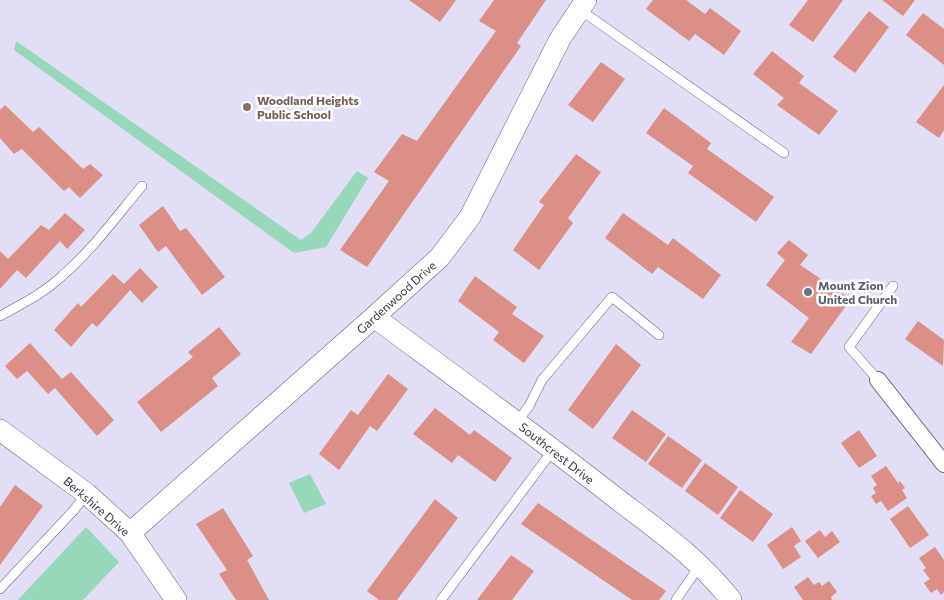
<svg xmlns="http://www.w3.org/2000/svg" width="944" height="600" viewBox="0 0 944 600" font-family="Commissioner,sans-serif">
<style>
.green{fill:#97d7ba}
.building{fill:#db8f87}
.lines{fill:none;stroke-linecap:round;stroke-linejoin:round}
.service-casing{stroke:#676477;stroke-width:10}
.minor-casing{stroke:#676477;stroke-width:18}
.tertiary-casing{stroke:#676477;stroke-width:22}
.service{stroke:#fff;stroke-width:9}
.minor{stroke:#fff;stroke-width:16}
.tertiary{stroke:#fff;stroke-width:21}
.education-dot{fill:#8d6e63;stroke:#fff;stroke-width:2}
.worship-dot{fill:#6b7280;stroke:#fff;stroke-width:2}
.labels{text-anchor:middle;dominant-baseline:central;stroke-width:5;stroke-linejoin:round;paint-order:stroke}
.education-label{font-size:12px;font-weight:bold;fill:#785e54;stroke:#fff;text-anchor:start}
.worship-label{font-size:12px;font-weight:bold;fill:#5b616d;stroke:#fff;text-anchor:start}
.street-label{font-size:12px;fill:#393740;stroke:#fff}
</style>
<rect width="100%" height="100%" fill="#e1def5"/>
<path class="green" d="M16 41 301 240 311 233 357 171 368 178 326 247 294 253 14 50Z
M310 474 326 504 304 513 289 483Z
M86 527 119 562 83 600H18Z"/>
<path class="building" d="M409 0H456L440 22Z
M494 0H546L517 43 521 46 367 267 340 250 389 181 374 172 402 134 417 141 496 31 479 21Z
M653 0H686L705 14 710 8 741 31 724 55 695 34 689 41 646 9Z
M808 0H843L813 42 789 25Z
M882 0H915L903 16Z
M869 11 889 27 855 73 833 57Z
M923 13 944 29V65L906 35Z
M772 51 804 76 799 83 838 111 819 135 777 105 784 98 753 74Z
M601 62 625 79 593 122 568 105Z
M944 85V130L939 138 916 122Z
M5 105 33 132 39 127 83 169 90 164 103 175 80 198 69 187 64 191 22 149 14 154 0 138V110Z
M664 108 711 143 707 149 774 197 756 222 688 173 693 166 646 133Z
M576 154 601 172 568 218 573 223 539 270 513 250 544 205 539 202Z
M163 206 180 231 186 228 225 277 202 295 166 246 158 252 139 225Z
M65 213 85 230 67 249 60 241 26 278 17 270 0 289V251L8 259 41 225 49 230Z
M623 213 668 245 673 238 721 275 703 299 658 267 652 274 605 238Z
M789 240 808 255 800 265 851 299 811 354 791 342 809 318 766 285 785 260 777 253Z
M140 268 158 287 142 303 130 290 97 327 92 323 71 347 54 330 78 303 81 307 113 274 124 284Z
M475 276 517 307 512 314 544 336 524 363 493 340 499 332 458 301Z
M918 321 944 340 943 366 905 339Z
M219 327 241 354 212 378 218 386 161 432 137 402 193 357 188 352Z
M30 343 62 379 71 372 114 420 97 436 55 388 48 394 27 371 17 379 5 366Z
M616 344 641 365 593 429 568 410Z
M388 374 408 389 377 431 370 426 339 470 319 454 351 410 358 415Z
M435 408 470 435 474 430 512 458 495 482 458 455 452 463 413 434Z
M632 410 666 434 646 462 612 438Z
M859 430 877 456 859 468 841 443Z
M668 436 702 460 682 488 648 464Z
M705 463 738 487 718 515 685 491Z
M886 466 898 483 900 481 905 488 902 490 907 498 888 511 881 501 876 504 871 496 876 493 873 488 877 485 871 476Z
M15 485 43 506 0 565V507Z
M740 490 773 514 753 542 720 518Z
M435 499 458 518 397 600H379L367 591Z
M538 503 666 591 659 600H632L521 524Z
M908 506 929 535 910 548 890 519Z
M223 508 253 556 247 560 269 600H236L219 574 227 570 196 524Z
M792 527 801 541 794 546 801 557 783 569 767 545Z
M820 530 825 537 832 531 840 542 818 558 805 541Z
M935 547 944 560V592L941 595 937 589 931 593 924 583 930 579 923 570 926 568 919 558Z
M511 555 534 571 512 600H477Z
M808 577 814 585 819 582 822 586 829 581 837 592 831 597 832 600H803L794 587Z"/>
<g class="lines">
<defs>
<path id="service" d="M579 9 784 153
M0 316C22 304 44 293 62 276 92 250 116 217 142 186
M878 380 849 347 893 286
M517 422 529 406 542 380 612 297 659 335
M0 589 74 510 86 494
M441 600 553 450
M676 600 700 565"/>
<path id="minor" d="M878 380 944 464"/>
<path id="tertiary" d="M374 317C454 376 534 434 612 495 653 527 698 557 731 600
M0 430 87 494 130 533 176 600
M130 533 374 317 440 257 470 217 560 39 586 0"/>
</defs>
<use href="#service" class="service-casing"/>
<use href="#minor" class="minor-casing"/>
<use href="#tertiary" class="tertiary-casing"/>
<use href="#service" class="service"/>
<use href="#minor" class="minor"/>
<use href="#tertiary" class="tertiary"/>
</g>
<circle class="education-dot" cx="247" cy="107" r="5"/>
<circle class="worship-dot" cx="808" cy="292" r="5"/>
<g class="labels">
<g class="education-label">
<text x="257" y="100">Woodland Heights<tspan x="257" dy="14">Public School</tspan></text>
</g>
<g class="worship-label">
<text x="818" y="285">Mount Zion<tspan x="818" dy="14">United Church</tspan></text>
</g>
<g class="street-label">
<text transform="translate(396 297) rotate(-42)">Gardenwood Drive</text>
<text transform="translate(557 453) rotate(38)">Southcrest Drive</text>
<text transform="translate(97 506) rotate(41)">Berkshire Drive</text>
</g>
</g>
</svg>
